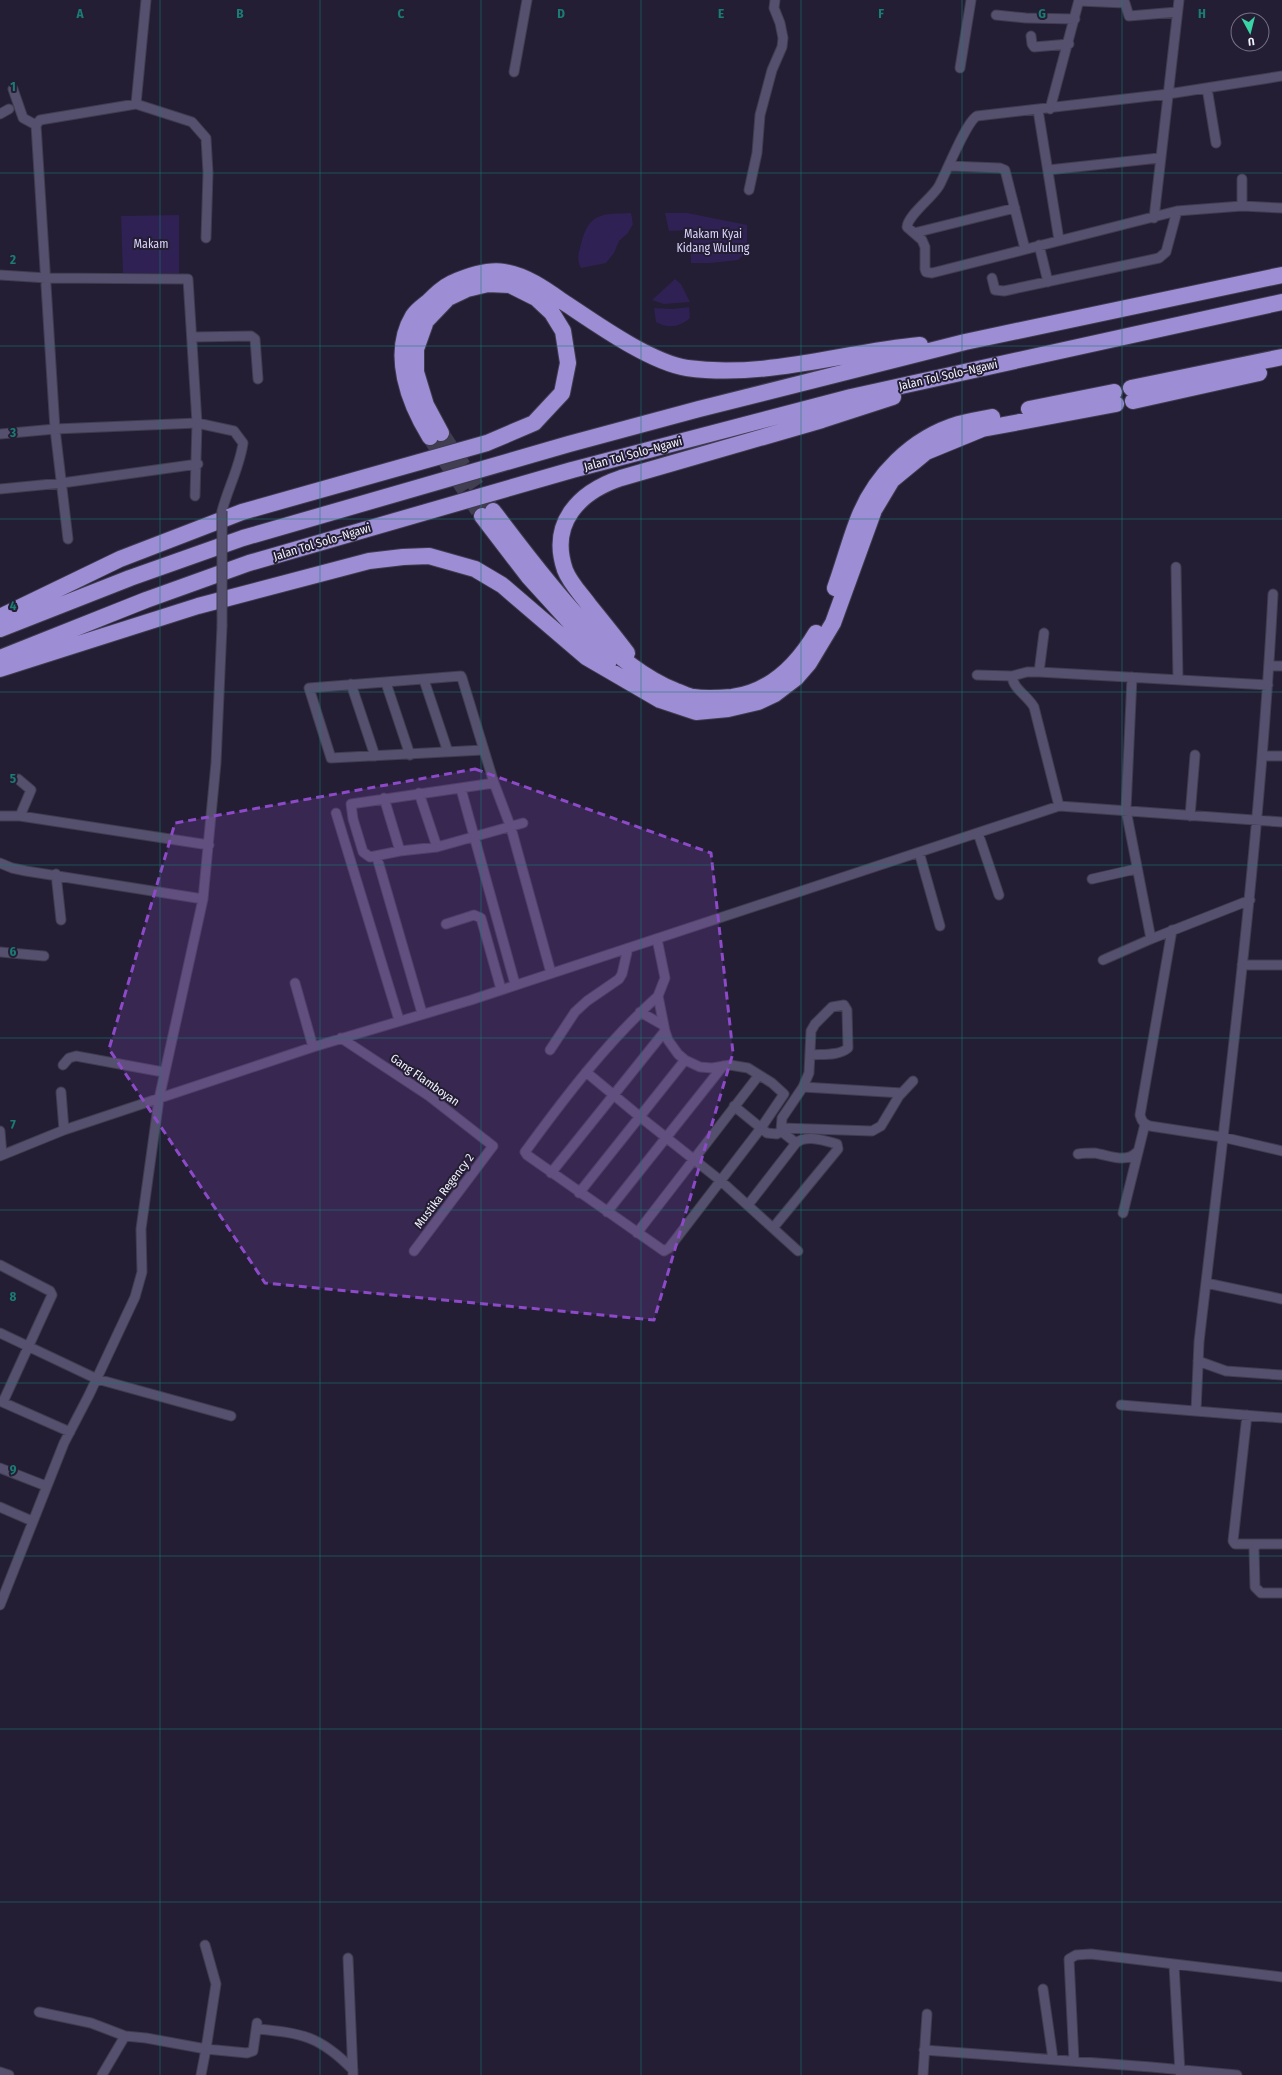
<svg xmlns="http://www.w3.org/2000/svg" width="1282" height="2075" viewBox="0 0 1282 2075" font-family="'Fira Sans Condensed',sans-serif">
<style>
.green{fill:#2f2153}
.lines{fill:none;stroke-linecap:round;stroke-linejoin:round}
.highway-tunnel{stroke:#423e51;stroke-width:16;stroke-dasharray:16 8;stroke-linecap:butt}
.street-casing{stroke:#403c4f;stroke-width:11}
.highway-casing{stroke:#403c4f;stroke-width:18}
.street{stroke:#55506d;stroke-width:9}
.highway{stroke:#9d8dd5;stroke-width:16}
.street-bridge-casing{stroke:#403c4f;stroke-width:11;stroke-linecap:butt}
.street-bridge{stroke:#55506d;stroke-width:9}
.marked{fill:#8d4ac8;fill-opacity:0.2;stroke:#8d4ac8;stroke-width:3;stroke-dasharray:8 5;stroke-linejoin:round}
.grid{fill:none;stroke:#1a7c75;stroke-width:1;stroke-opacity:0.55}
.labels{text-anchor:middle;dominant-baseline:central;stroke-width:4;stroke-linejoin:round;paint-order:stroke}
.park-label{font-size:12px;fill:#dbd4fb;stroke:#231e33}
.street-label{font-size:12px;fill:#f3f1fd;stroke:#231e33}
.grid-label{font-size:13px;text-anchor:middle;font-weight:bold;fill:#1a7c75;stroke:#231e33;stroke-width:4;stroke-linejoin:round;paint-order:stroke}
</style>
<rect width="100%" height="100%" fill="#231e33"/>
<path class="green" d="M631 213 633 224 628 233 619 241 614 253 606 263 581 268C576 260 579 252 581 244 589 212 602 214 631 213Z
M665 213H687L747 225V246L744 254 738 260 711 263H691L690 230 669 231Z
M179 215V273H123L121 216Z
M675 279 681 284 690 302 664 304 652 300Z
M689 307 690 318C680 327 668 329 656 322L654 308 673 309Z"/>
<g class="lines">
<path class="highway-tunnel" d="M441 433 493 511
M430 437 482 516"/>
<defs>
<path id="street" d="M1079 1 1125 3 1129 16 1177 12
M996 15 1026 18 1075 19
M1031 36 1032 44 1034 47 1069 44
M960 68 971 0
M514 72 527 0
M1282 76 1168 94 977 116C966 122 947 171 939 186 932 198 908 215 907 227L922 240 925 247V269L926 272 932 273 1177 211 1242 206 1282 208
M1207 88 1216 143
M13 89 23 118 36 125
M136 104 192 122 206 138 208 173 206 238
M1050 109 1079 0
M1038 110 1059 240
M0 114 9 109
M950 166 1000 168 1005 170 1025 249
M1048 170 1159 158
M1242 179V206
M749 190 757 153 760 115 772 70 782 47 783 38 780 23 774 8 775 0
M1154 218 1179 0
M914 233 1015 208
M1039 245 1048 282
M0 275 47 278 188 279 197 423 234 431 243 443C240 466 228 488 222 511
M992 278 995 290 1004 291 1159 258 1166 252 1177 211
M192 337 251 336 255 339 258 379
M0 434 55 429 197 423 195 496
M0 489 62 483 198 464
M68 539 55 429 36 125 40 120 136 104 146 0
M1176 567 1178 680
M1269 666H1282
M1039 672 1044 633
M977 675 1012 676 1027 672H1039L1268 685
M1012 676C1013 689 1027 695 1034 707L1059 806
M1132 677 1126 810 1151 939 1250 900
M424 680 448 752
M386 683 410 755
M351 684 375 756
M483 750 331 758 309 688 461 676 462 678 494 783 511 828 551 973
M1263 756H1282
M18 779 31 790 20 816
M494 783 351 804 353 819 363 852 370 857 400 851 437 847 523 823
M461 789 515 984
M419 793 437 847
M384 798 400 851
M336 813 399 1020
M0 816H20L209 845
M1190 816 1195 755
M978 833 999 895
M919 852 940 926
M378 861 422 1013
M0 863 12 868 26 871 203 899
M56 874 61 920
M1092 879 1136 869
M446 924 474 915 481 918 501 989
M1172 930 1140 1115C1142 1122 1144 1124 1150 1126L1222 1137 1282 1151
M657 939 665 978 658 996 665 1031 668 1040 678 1054 685 1060 700 1067 712 1068 730 1065 748 1068 772 1083 784 1094 761 1128 669 1248 664 1251 527 1155 525 1152C565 1097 608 1041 658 996
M0 952 44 956
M1103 960 1151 939
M1242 965H1282
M295 983 313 1047
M640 1012 663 1025
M341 1038 429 1096 493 1146 414 1251
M550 1050 575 1012 587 1001 619 979 622 974 628 948
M63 1065 69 1058 76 1056 163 1072
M586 1072 639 1116 721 1181 798 1251
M803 1087 809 1073 811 1031 815 1024 832 1007 844 1005 847 1010 848 1048C839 1056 822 1054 811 1055
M61 1092 64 1130
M734 1106 767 1133 777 1134 781 1131
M782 1128 872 1131 881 1126 899 1096 913 1081
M0 1131 2 1155
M781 1131 782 1118 803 1087 902 1093
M1078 1154C1084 1153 1089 1153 1094 1153 1109 1155 1126 1164 1137 1152
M0 1156 64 1130 313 1047 471 1000 1059 806 1282 822
M551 1173 665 1031
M579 1193 685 1060
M748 1205 796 1143 781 1131
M607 1212 723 1066
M1123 1213 1145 1124
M773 1228 838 1149 837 1144C826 1141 807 1134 796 1143
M637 1233 759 1075
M0 1265 50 1291 52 1295 3 1402
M1206 1283 1282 1299
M0 1333 97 1379 231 1416
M1198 1361 1226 1371 1282 1375
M0 1401 70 1432
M1121 1405 1282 1418
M1196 1411 1199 1342C1228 1093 1260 844 1273 594
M1247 1415 1233 1541 1235 1544H1282
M0 1468 46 1486
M0 1507 32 1521
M1256 1545 1254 1549 1255 1587 1261 1593H1282
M0 1605 64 1443 89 1395 135 1297 142 1272 141 1229 159 1099 203 899 216 763 222 626
M348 1958 353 2075
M1174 1965 1180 2073
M1043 1989 1053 2059
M39 2012 91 2023 125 2036 146 2038 206 2049 216 1984 205 1945
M257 2029C302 2033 320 2036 353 2070
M924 2050 1151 2067 1237 2075
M1074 2061 1069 1959 1076 1955 1091 1954 1282 1977
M0 2072 9 2075
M102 2075 125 2036
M201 2075 206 2049 247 2053 253 2051 257 2023
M923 2075 927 2014"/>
<path id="highway" d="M1131 388 1282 357
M1133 401 1259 373
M1029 409 1114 392
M430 437C409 403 390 354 413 316 417 310 423 306 428 302 436 294 442 288 452 283 468 276 487 269 504 272 525 275 545 289 562 301 594 322 649 362 687 368 765 379 843 352 920 345
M493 511C539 571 604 663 676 691 682 693 688 696 693 697 706 699 720 698 732 697 770 692 797 665 816 633
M482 516 528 576 608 664
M835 588C843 566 849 543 857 522 874 476 912 438 959 424 970 421 981 419 992 417
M0 617 120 559 242 512 487 443 534 423 562 393 568 363 563 331 552 313 536 298 510 285 488 284 467 289 448 298 426 321 416 349V372L426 405 441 433
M0 629 130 578 243 538 569 444 699 409 965 342 1282 275
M627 653C615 637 602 621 589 605 581 594 570 583 565 570 549 523 579 492 621 478L822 420 893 397
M0 658 146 600 249 563 572 470 851 397 1282 302
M0 669 198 606 369 561 403 557 429 556 475 569 502 585 586 657 660 700 696 712 728 709 758 702 775 694 796 678 809 663 833 623 874 510 892 480 926 452 982 429 1116 404"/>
</defs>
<use href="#street" class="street-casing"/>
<use href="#highway" class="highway-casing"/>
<use href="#street" class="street"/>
<use href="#highway" class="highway"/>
<defs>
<path id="street-bridge" d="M222 626V511"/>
</defs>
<use href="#street-bridge" class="street-bridge-casing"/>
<use href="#street-bridge" class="street-bridge"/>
</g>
<path class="marked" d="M475 769 711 853 733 1053 654 1320 265 1283 109 1049 175 823Z"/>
<path class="grid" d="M160 0V2075M320 0V2075M481 0V2075M641 0V2075M801 0V2075M962 0V2075M1122 0V2075M0 173H1282M0 346H1282M0 519H1282M0 692H1282M0 865H1282M0 1038H1282M0 1210H1282M0 1383H1282M0 1556H1282M0 1729H1282M0 1902H1282"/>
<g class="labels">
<g class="park-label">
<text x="713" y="234">Makam Kyai<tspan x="713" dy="14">Kidang Wulung</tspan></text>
<text x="151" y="244">Makam</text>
</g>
<g class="street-label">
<text transform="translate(948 375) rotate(-13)">Jalan Tol Solo–Ngawi</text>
<text transform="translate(633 454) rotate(-15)">Jalan Tol Solo–Ngawi</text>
<text transform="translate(322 542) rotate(-17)">Jalan Tol Solo–Ngawi</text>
<text transform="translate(425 1080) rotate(35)">Gang Flamboyan</text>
<text transform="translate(444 1191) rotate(-53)">Mustika Regency 2</text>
</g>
</g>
<g class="grid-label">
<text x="80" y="18">A</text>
<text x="240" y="18">B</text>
<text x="401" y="18">C</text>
<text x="561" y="18">D</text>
<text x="721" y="18">E</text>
<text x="881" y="18">F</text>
<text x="1042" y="18">G</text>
<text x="1202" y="18">H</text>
<text x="13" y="91">1</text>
<text x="13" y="264">2</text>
<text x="13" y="437">3</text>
<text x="13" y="610">4</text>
<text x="13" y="783">5</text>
<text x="13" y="956">6</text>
<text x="13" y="1129">7</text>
<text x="13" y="1301">8</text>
<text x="13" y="1474">9</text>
</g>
<g transform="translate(1250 32) rotate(173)"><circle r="19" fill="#231e33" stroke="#767284"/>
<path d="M0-3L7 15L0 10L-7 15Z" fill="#3bd4a4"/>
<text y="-6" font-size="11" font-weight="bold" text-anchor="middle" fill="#f3f1fd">U</text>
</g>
</svg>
